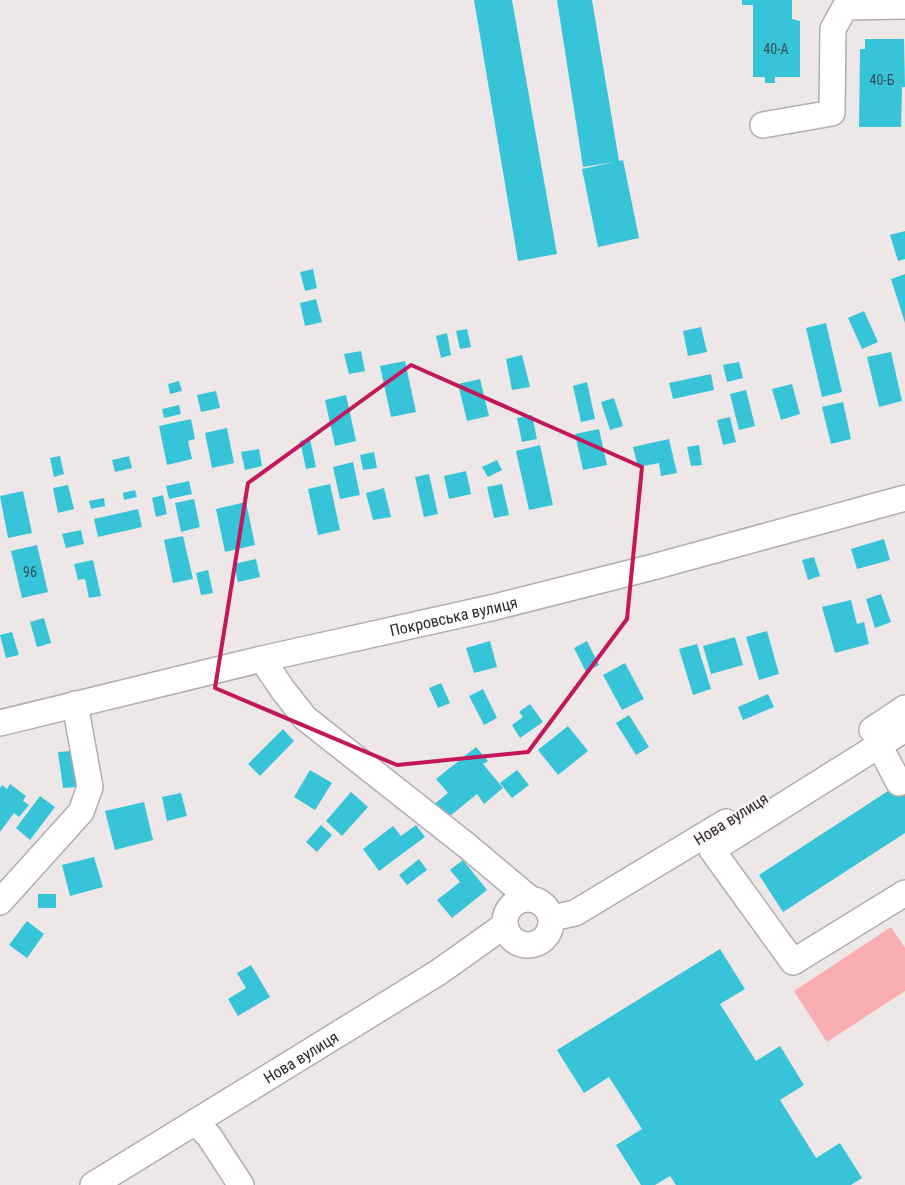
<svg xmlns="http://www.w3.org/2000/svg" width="905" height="1185" viewBox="0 0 905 1185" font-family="'Roboto Condensed',sans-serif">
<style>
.green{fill:#faaeb1}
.building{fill:#38c4d8}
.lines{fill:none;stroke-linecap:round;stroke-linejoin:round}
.minor-casing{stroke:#b3adad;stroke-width:28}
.minor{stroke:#fff;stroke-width:25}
.marked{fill:none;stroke:#c2185b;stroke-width:4;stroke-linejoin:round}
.labels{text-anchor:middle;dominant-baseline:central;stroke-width:4.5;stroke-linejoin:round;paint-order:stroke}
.number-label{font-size:14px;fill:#305156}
.street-label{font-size:16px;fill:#2d2b2b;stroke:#fbf5f5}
</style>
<rect width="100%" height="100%" fill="#eee7e7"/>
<path class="green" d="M891 927 905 948V991L827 1042 794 991Z"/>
<path class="building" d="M474 0H512L557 254 518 261Z
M557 0H592L619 161 623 160 639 238 598 247 582 169 614 162 583 167Z
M742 0H792V19L800 21V77H775V83H765V77H753V5H742Z
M865 39H904L905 87H902L901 127H859L860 49H865Z
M905 231V259L898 261 890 235Z
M313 269 317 288 305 291 300 272Z
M905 274V323L891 279Z
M316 299 322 322 305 326 300 303Z
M864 311 878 342 862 349 848 318Z
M826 323 842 392 822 397 806 328Z
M701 327 707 352 688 356 683 331Z
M467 329 471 347 460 349 456 331Z
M447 333 451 355 441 358 436 336Z
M361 351 365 371 349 374 344 354Z
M891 352 902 401 879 407 867 357Z
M522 355 530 387 512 390 506 359Z
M405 361 416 412 391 417 380 366Z
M739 362 743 378 727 382 723 365Z
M711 374 714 390 673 399 669 383Z
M480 379 489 416 467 421 458 384Z
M179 381 182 391 170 394 168 384Z
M587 382 595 419 581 422 573 386Z
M792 384 800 414 781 420 772 389Z
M746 390 755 426 739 430 730 394Z
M216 391 220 408 201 412 197 395Z
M346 395 356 441 335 446 325 400Z
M614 398 623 426 610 430 601 402Z
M843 402 851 439 831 444 822 407Z
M179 405 181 414 164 418 162 409Z
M532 415 537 439 522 442 517 418Z
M730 417 736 442 723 445 717 420Z
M191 419 195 439 188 441 192 459 167 465 159 426Z
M227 428 234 463 212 468 205 433Z
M599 429 607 465 583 470 575 434Z
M310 439 316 467 306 469 300 441Z
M669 439 677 473 661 476 659 463 638 467 633 447Z
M540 445 553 505 529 510 516 451Z
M699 445 702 465 691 466 687 447Z
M259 449 262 466 245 470 241 452Z
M374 452 377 468 363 470 360 455Z
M60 456 64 474 54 477 50 458Z
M129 456 132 468 115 472 112 460Z
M497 460 502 470 488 477 482 467Z
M353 462 360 495 340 499 333 467Z
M466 471 471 494 449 499 444 476Z
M429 474 438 514 424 517 415 477Z
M189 481 192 494 169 499 166 486Z
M330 484 340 530 318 535 308 489Z
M502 484 509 515 494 518 487 487Z
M68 485 74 509 58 513 53 488Z
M384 488 391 517 373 520 366 493Z
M135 490 137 497 124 500 123 493Z
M23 491 32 533 8 538 0 496Z
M163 495 167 514 156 517 152 498Z
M104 498 105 506 91 509 89 501Z
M194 499 200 527 181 532 175 503Z
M246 502 255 545 225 552 216 509Z
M138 509 142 527 98 537 94 519Z
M81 530 84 544 66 548 62 534Z
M183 536 193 579 173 583 164 540Z
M884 539 890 560 857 569 851 549Z
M37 545 48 592 22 598 11 551Z
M814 557 820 576 808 580 802 560Z
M256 559 260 577 238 582 234 564Z
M93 560 101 596 89 598 85 579 78 580 74 564Z
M208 570 213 593 201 595 196 573Z
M881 594 891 622 875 628 866 599Z
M851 600 857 624 864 622 869 644 835 653 822 607Z
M44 618 51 643 37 647 30 622Z
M767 631 779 674 759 680 746 637Z
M12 632 19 655 6 658 0 635Z
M735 637 743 665 711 674 703 646Z
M490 641 497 667 474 673 466 648Z
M587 641 599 665 586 672 574 648Z
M697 644 711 689 693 695 679 649Z
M625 663 644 699 622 710 603 675Z
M441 683 450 703 438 708 429 688Z
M483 689 497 718 484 725 469 696Z
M768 694 774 707 743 720 738 707Z
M530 704 543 722 520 738 512 725 523 717 519 712Z
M629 715 649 747 636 755 616 723Z
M568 726 588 751 558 775 538 750Z
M283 729 294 741 260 776 248 764Z
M476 747 488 761 483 764 503 788 484 804 477 794 444 821 432 806 448 793 436 779Z
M71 751 76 787 63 788 58 752Z
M310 770 332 783 315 810 294 797Z
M517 770 529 785 512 798 500 783Z
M905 780V833L783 912 759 875Z
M10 784 26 796 23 801 29 805 19 817 14 813 0 832V788L2 785 7 789Z
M351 792 368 807 342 836 326 821Z
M181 793 187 816 167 821 162 797Z
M40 796 55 807 30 840 16 828Z
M144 802 153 840 115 850 105 811Z
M321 825 332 835 317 852 306 842Z
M416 825 425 837 379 871 363 849 393 826 401 836Z
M94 857 103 887 70 896 62 865Z
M419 859 427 870 407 885 399 875Z
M463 860 487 890 452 918 437 900 460 882 450 870Z
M38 894H56V908H38Z
M27 921 44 934 27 958 9 945Z
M720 949 745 989 720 1004 756 1061 780 1046 804 1085 780 1100 816 1158 840 1143 862 1178 851 1185H676L670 1176 655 1185H641L616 1145 642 1129 609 1077 584 1093 557 1050Z
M251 965 270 997 238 1016 228 999 246 988 237 973Z"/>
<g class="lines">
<defs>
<g id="minor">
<path d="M763 125 832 113 833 29 845 7 905 6"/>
<path d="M262 659 283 690 305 718 466 845 529 898"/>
<path id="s1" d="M0 723 262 659 495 607 653 567 905 498"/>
<path d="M905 729 712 850 793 962 905 893"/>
<path d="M872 730 905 708"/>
<path d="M879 745 899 783"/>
<circle cx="528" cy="922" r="23"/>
<path d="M0 902 81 812 90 787 75 704"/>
<path d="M552 918 575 913 726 822"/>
<path d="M195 1122 209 1136 241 1185"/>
<path id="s2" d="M93 1185 439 972 505 925"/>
</g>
</defs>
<use href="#minor" class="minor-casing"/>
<use href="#minor" class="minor"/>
</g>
<path class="marked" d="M411 365 642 467 627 619 528 752 397 765 215 688 248 483Z"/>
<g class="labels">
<g class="number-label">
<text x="776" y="49">40-А</text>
<text x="882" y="80">40-Б</text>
<text x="30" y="572">96</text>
</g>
<g class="street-label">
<text stroke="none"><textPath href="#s1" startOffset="466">Покровська вулиця</textPath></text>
<text transform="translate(731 819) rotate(-32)">Нова вулиця</text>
<text stroke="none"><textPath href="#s2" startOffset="244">Нова вулиця</textPath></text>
</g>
</g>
</svg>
